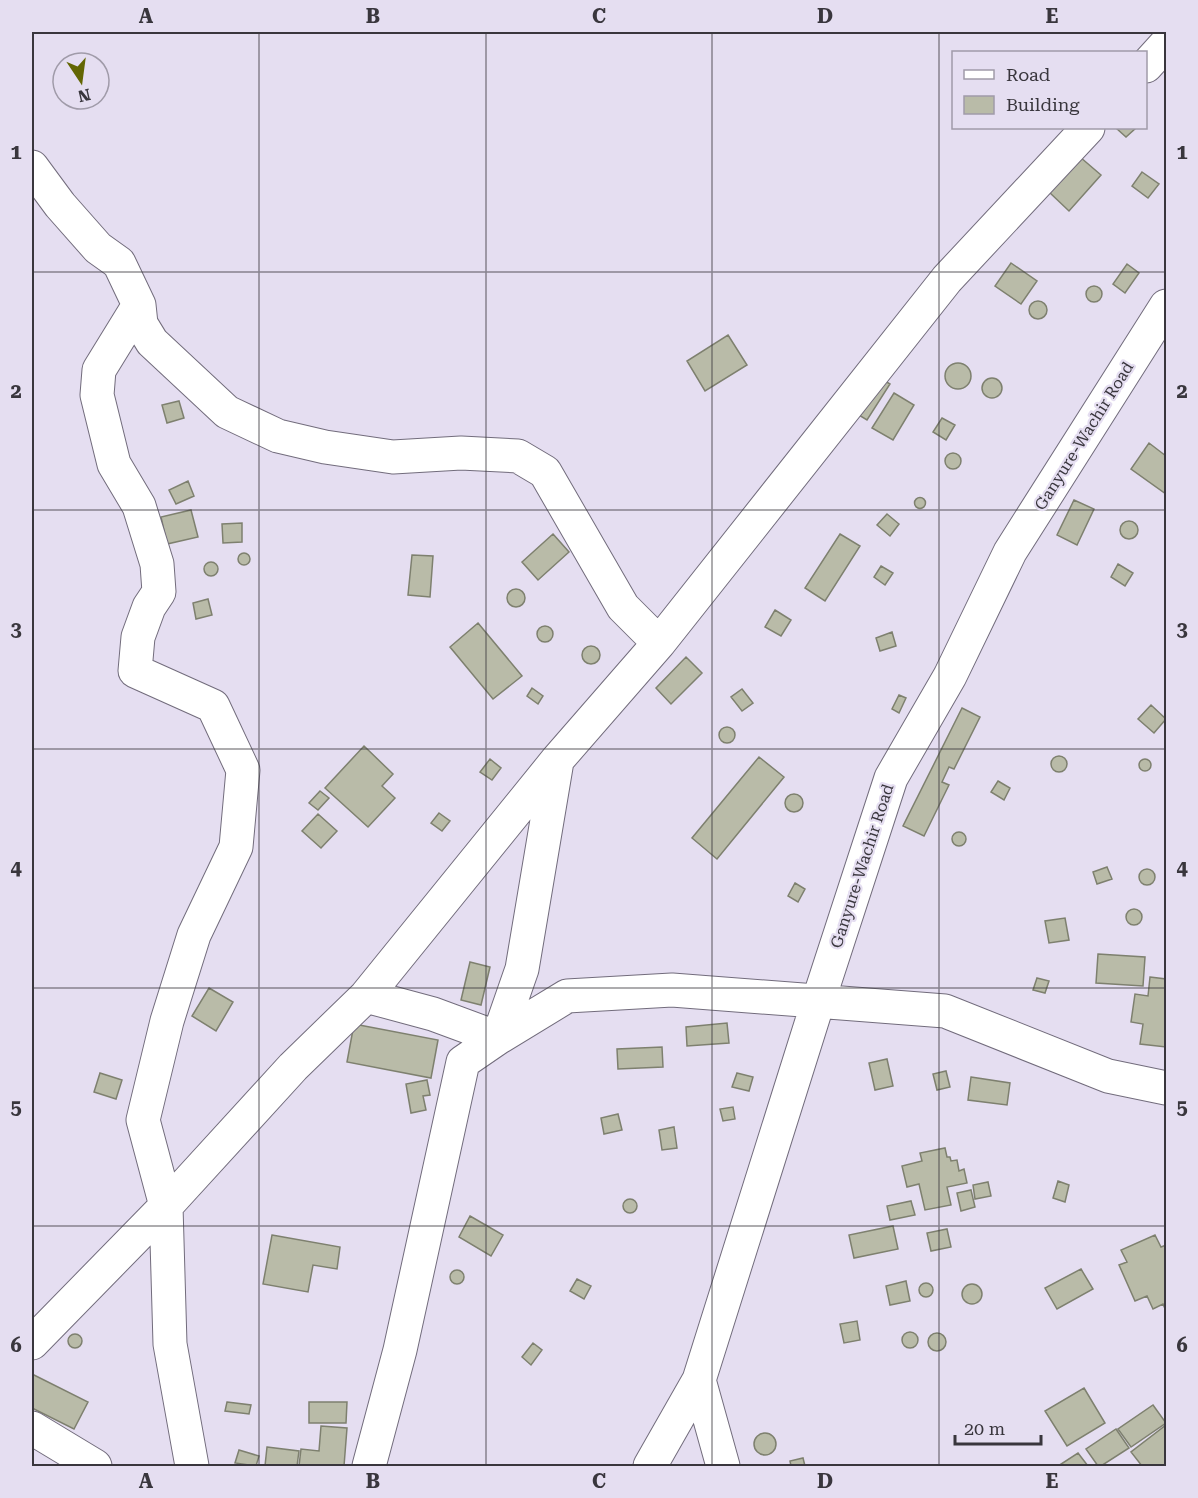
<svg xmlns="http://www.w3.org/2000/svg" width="1198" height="1498" viewBox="0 0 1198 1498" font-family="'Roboto Serif',serif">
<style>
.building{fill:#b9bba8;stroke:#7e806f;stroke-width:1.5}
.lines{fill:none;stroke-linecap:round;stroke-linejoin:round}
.minor-casing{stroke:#726c7c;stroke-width:35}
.minor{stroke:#fff;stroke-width:33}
.grid{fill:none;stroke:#39363d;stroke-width:1.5;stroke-opacity:0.55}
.labels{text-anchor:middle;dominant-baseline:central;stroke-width:4.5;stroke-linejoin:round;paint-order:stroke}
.street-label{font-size:16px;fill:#39363d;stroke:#e5def1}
.neatline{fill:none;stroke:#39363d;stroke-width:2}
.grid-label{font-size:20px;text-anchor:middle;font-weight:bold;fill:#39363d}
</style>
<rect width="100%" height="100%" fill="#e5def1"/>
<path class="building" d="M1116 128H1136L1126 137Z
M1080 157 1101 175 1069 211 1049 192Z
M1142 172 1159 184 1148 198 1132 186Z
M1011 263 1037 281 1021 304 995 286Z
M1127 264 1139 273 1125 293 1113 284Z
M1086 294a8 8 0 1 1 16 0a8 8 0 1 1-16 0Z
M1029 310a9 9 0 1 1 18 0a9 9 0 1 1-18 0Z
M728 335 747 365 705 391 687 361Z
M945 376a13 13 0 1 1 26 0a13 13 0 1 1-26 0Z
M866 369 890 384 867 420 844 406Z
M982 388a10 10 0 1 1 20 0a10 10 0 1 1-20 0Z
M894 393 914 405 893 440 872 428Z
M179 401 184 418 167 423 162 405Z
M942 418 955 425 946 440 933 432Z
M1149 443 1166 456V494L1131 469Z
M945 461a8 8 0 1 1 16 0a8 8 0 1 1-16 0Z
M188 481 194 496 176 504 169 490Z
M914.5 503a5.5 5.5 0 1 1 11 0a5.5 5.5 0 1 1-11 0Z
M1074 500 1094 509 1077 545 1057 535Z
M191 510 198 537 167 544 161 517Z
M887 514 899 524 890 536 877 525Z
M1120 530a9 9 0 1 1 18 0a9 9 0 1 1-18 0Z
M242 523V542L223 543 222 524Z
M553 534 569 552 538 580 522 562Z
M840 534 860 546 825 601 805 588Z
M238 559a6 6 0 1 1 12 0a6 6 0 1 1-12 0Z
M412 555 433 556 430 597 408 595Z
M204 569a7 7 0 1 1 14 0a7 7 0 1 1-14 0Z
M1118 564 1133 573 1125 586 1111 577Z
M881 566 893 573 885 585 874 577Z
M507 598a9 9 0 1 1 18 0a9 9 0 1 1-18 0Z
M208 599 212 615 196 619 193 603Z
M775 610 791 620 781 636 765 627Z
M478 623 522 676 493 699 450 647Z
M537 634a8 8 0 1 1 16 0a8 8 0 1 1-16 0Z
M892 632 896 646 880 651 876 638Z
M582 655a9 9 0 1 1 18 0a9 9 0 1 1-18 0Z
M686 657 702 673 671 704 656 688Z
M532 688 543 696 538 704 527 696Z
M742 689 753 703 742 711 731 697Z
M899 695 906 698 899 713 892 709Z
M1151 705 1166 719 1154 733 1138 719Z
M962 708 980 717 954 769 949 767 942 782 949 785 924 836 903 826Z
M719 735a8 8 0 1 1 16 0a8 8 0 1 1-16 0Z
M364 746 393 774 382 786 395 798 368 827 325 788Z
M1051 764a8 8 0 1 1 16 0a8 8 0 1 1-16 0Z
M759 757 784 777 717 859 692 838Z
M1139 765a6 6 0 1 1 12 0a6 6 0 1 1-12 0Z
M490 759 501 768 492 780 480 772Z
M998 781 1010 788 1004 800 991 792Z
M320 791 329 798 318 810 309 803Z
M785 803a9 9 0 1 1 18 0a9 9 0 1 1-18 0Z
M439 813 450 821 442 831 431 823Z
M318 814 337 831 321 848 302 831Z
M952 839a7 7 0 1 1 14 0a7 7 0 1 1-14 0Z
M1107 867 1112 879 1097 884 1093 872Z
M1139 877a8 8 0 1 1 16 0a8 8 0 1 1-16 0Z
M795 883 805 889 798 902 788 896Z
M1126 917a8 8 0 1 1 16 0a8 8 0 1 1-16 0Z
M1065 918 1069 940 1049 943 1045 921Z
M1098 954 1145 957 1143 986 1096 983Z
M470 962 490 967 481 1005 461 1000Z
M1150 977 1166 979V1047L1140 1044 1143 1024 1131 1022 1135 994 1148 996Z
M1037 978 1049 981 1045 993 1033 990Z
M209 988 233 1002 216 1031 192 1016Z
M727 1023 729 1043 687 1046 686 1027Z
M354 1024 438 1040 431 1078 347 1062Z
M662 1047 663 1067 618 1069 617 1049Z
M887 1059 893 1086 875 1090 869 1063Z
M946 1071 950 1087 937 1090 933 1074Z
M100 1073 122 1080 116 1099 94 1092Z
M737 1073 753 1077 749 1091 732 1087Z
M971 1077 1010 1083 1007 1105 968 1100Z
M427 1080 430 1095 423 1096 426 1110 411 1113 406 1084Z
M733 1107 735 1119 723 1121 720 1109Z
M618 1114 622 1130 604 1134 601 1118Z
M674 1127 677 1148 662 1150 659 1130Z
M945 1148 947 1157H950L951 1161 957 1160 959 1171 964 1169 967 1183 947 1187 951 1205 925 1210 919 1184 907 1187 902 1166 922 1161 920 1153Z
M1058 1181 1069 1185 1065 1202 1053 1198Z
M988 1182 991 1196 975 1199 973 1185Z
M971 1190 975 1207 961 1211 957 1193Z
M623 1206a7 7 0 1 1 14 0a7 7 0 1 1-14 0Z
M911 1201 915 1215 890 1220 887 1206Z
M470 1216 503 1235 491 1256 459 1237Z
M893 1226 898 1249 854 1258 849 1235Z
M947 1229 951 1247 931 1251 927 1233Z
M272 1235 340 1247 337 1269 313 1265 308 1292 263 1284Z
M1155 1235 1161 1247 1166 1245V1311L1163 1304 1153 1309 1147 1296 1135 1301 1119 1265 1127 1262 1121 1250Z
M1081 1269 1093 1289 1057 1309 1045 1288Z
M450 1277a7 7 0 1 1 14 0a7 7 0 1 1-14 0Z
M577 1279 591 1286 584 1299 570 1291Z
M906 1281 910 1301 890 1305 886 1286Z
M919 1290a7 7 0 1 1 14 0a7 7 0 1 1-14 0Z
M962 1294a10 10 0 1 1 20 0a10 10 0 1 1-20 0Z
M857 1321 860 1340 844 1343 840 1324Z
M902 1340a8 8 0 1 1 16 0a8 8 0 1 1-16 0Z
M928 1342a9 9 0 1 1 18 0a9 9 0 1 1-18 0Z
M68 1341a7 7 0 1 1 14 0a7 7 0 1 1-14 0Z
M533 1343 542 1350 531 1365 522 1357Z
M32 1374 88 1402 74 1429 32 1408Z
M1084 1388 1105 1423 1067 1446 1045 1411Z
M227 1402 251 1405 249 1414 225 1411Z
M309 1402H347L346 1423H309Z
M1153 1405 1166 1423 1131 1447 1118 1429Z
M1166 1425V1466H1142L1131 1452Z
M321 1426 347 1428 344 1466H299L301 1449 319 1451Z
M1116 1429 1129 1448 1101 1466H1098L1086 1449Z
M754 1444a11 11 0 1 1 22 0a11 11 0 1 1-22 0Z
M267 1447 299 1451 297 1466H265Z
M239 1450 259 1456 256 1466 235 1463Z
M1078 1453 1088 1466H1058Z
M803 1458 805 1466H791L790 1461Z"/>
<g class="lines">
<defs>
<path id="minor" d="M1146 66 1166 44
M32 167 60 205 98 248 119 263 139 305 141 324 152 342 227 412 278 436 325 447 393 457 461 453 518 456 545 472 623 607 659 643
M139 305 99 370 97 395 114 464 139 506 157 564 159 592 149 607 138 637 135 671 213 706 243 770 236 847 194 935 167 1021 143 1120 166 1206 170 1344 192 1466
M366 996 433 1014 498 1038 567 996 672 990 945 1011 1108 1076 1166 1088
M32 1343 166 1206 293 1067 366 996 558 759 659 643 947 279 1088 128
M699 1380 723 1466
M32 1428 95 1466
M369 1466 400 1350 463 1062 498 1038 522 969 557 761
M650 1466 699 1380 818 1002 891 778 950 676 1010 552 1166 306"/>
</defs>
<use href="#minor" class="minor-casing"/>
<use href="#minor" class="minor"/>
</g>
<path class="grid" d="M259 32V1466M486 32V1466M712 32V1466M939 32V1466M32 272H1166M32 510H1166M32 749H1166M32 988H1166M32 1226H1166"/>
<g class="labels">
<g class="street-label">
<text transform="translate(1084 436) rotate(-58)">Ganyure-Wachir Road</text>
<text transform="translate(862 866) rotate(-72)">Ganyure-Wachir Road</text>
</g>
</g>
<rect width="1198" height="1498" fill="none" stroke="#e5def1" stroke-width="66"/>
<rect x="952" y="51" width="195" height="78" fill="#e5def1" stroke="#a09ba9" stroke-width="1.5"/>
<rect x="964" y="70" width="30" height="9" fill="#ffffff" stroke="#a09ba9" stroke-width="1.5"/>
<text x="1006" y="81" font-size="18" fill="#39363d">Road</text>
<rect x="964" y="96" width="30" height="18" fill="#b9bba8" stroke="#a09ba9" stroke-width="1.5"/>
<text x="1006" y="111" font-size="18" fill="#39363d">Building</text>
<g transform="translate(81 81) rotate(167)"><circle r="28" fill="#e5def1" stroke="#a09ba9" stroke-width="1.5"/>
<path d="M0-4.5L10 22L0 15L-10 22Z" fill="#636603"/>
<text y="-9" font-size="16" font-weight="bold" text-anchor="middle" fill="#39363d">N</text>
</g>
<path d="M955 1435v9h86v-9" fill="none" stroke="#39363d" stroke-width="3"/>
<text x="964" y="1435" font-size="18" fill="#39363d" stroke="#e5def1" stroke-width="4.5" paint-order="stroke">20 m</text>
<rect x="33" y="33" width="1132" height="1432" class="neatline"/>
<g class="grid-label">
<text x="146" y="23">A</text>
<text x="373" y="23">B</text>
<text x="599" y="23">C</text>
<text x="825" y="23">D</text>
<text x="1052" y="23">E</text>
<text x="16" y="159">1</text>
<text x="1182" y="159">1</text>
<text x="16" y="398">2</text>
<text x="1182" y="398">2</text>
<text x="16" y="636">3</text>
<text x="1182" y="636">3</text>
<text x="16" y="875">4</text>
<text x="1182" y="875">4</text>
<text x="16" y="1114">5</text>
<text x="1182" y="1114">5</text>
<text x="16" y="1352">6</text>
<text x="1182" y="1352">6</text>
<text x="146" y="1488">A</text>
<text x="373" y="1488">B</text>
<text x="599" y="1488">C</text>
<text x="825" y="1488">D</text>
<text x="1052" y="1488">E</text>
</g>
</svg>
